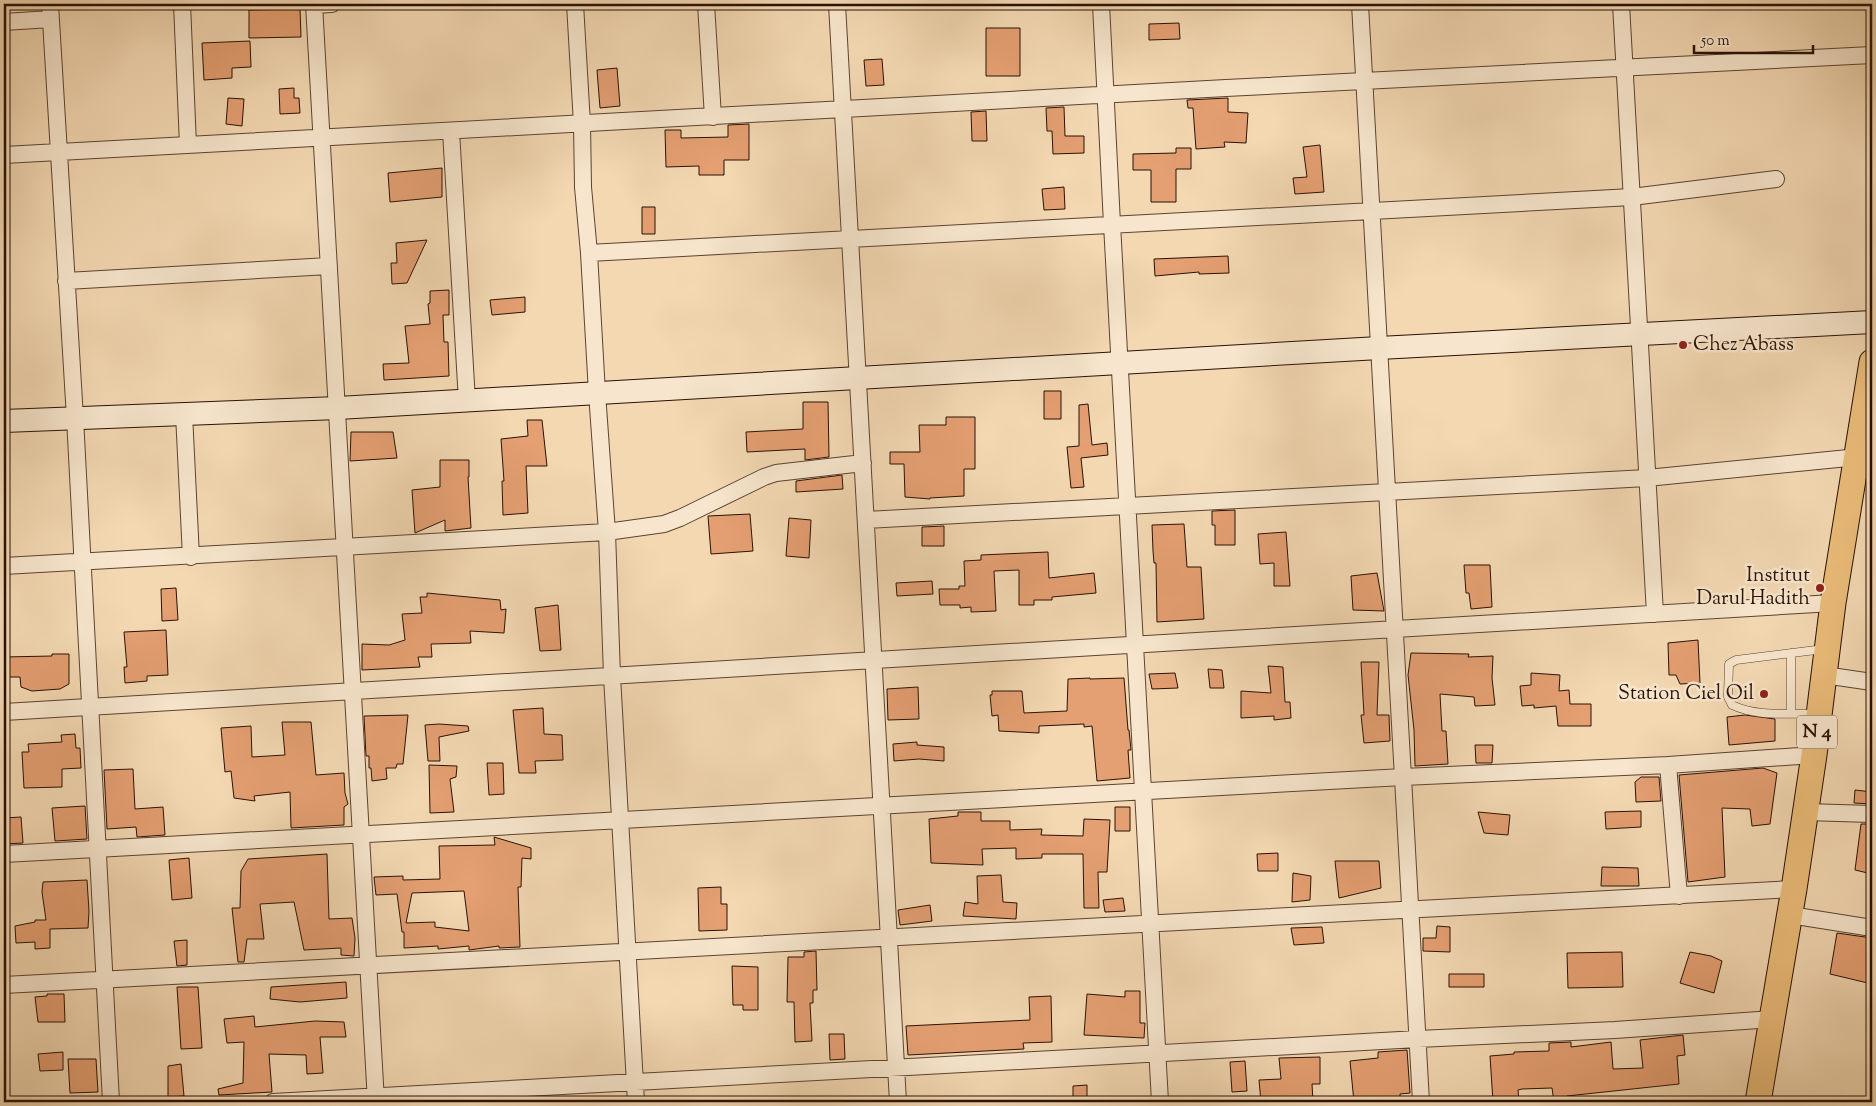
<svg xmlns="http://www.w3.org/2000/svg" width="1876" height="1106" viewBox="0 0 1876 1106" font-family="'Sorts Mill Goudy',serif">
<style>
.building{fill:#e49f72;stroke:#291106;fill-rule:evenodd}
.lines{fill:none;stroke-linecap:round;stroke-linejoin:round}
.lane-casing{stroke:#5c4331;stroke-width:9}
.street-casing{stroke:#5c4331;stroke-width:18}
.secondary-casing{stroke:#291106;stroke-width:24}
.primary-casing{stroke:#291106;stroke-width:27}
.lane{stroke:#f7e6cd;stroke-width:8}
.street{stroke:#f7e6cd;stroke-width:16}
.secondary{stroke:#f7e6cd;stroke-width:22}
.primary{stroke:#eabc79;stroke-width:25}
.poi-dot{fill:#8f2418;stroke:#f7e6cd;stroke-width:2}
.labels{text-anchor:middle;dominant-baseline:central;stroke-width:5;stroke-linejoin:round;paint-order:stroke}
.shield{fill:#f7e6cd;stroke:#675142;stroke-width:1}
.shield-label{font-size:19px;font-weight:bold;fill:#291106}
.poi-label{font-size:20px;fill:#291106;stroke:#f7e6cd;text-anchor:end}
</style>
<rect width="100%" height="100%" fill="#f3d8b2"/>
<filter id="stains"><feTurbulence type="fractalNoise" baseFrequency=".004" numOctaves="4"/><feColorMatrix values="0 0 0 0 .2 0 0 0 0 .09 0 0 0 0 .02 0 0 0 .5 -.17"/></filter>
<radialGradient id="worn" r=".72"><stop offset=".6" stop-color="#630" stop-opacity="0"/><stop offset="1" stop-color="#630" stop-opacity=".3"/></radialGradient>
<path class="building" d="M300 9 301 37 249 38V10Z
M1179 23 1180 39 1149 40V24Z
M986 28H1020V76H986Z
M250 41 251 67 232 68V78L204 80 202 43Z
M882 59 884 85 866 86 864 60Z
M617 68 620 106 600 108 597 70Z
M294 88V98H299L300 113 280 114 279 89Z
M228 98 244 99 242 126 226 124Z
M1228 98V112L1248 113 1246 143 1224 142 1225 147 1196 149 1193 108H1188L1187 100Z
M1064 107 1065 136H1084V153L1053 154 1052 131H1047L1046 108Z
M986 111 987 141H972L971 112Z
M749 124V160H724V175H699V166L666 167 665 130H681V138L728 137V125Z
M1320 145 1324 192 1295 194 1293 178 1307 177 1303 147Z
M1176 148H1191V169H1176V202H1151V170H1133V154L1176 153Z
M442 168V197L390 202 388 173Z
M1064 187 1065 209 1044 210 1042 189Z
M642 207H655V234H642Z
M427 240 407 283 392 284 391 263H397L396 243Z
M1228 256 1229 273 1199 274V272L1155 276 1154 259Z
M449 290V315H443L444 342H448L449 376 384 380 383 364 409 363 405 326 430 324 428 304 430 303V291Z
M525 297V312L492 315 490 300Z
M1044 391H1061V419H1044Z
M803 402H828L829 457 805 460V449L747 452 746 432 803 429Z
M1088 404 1092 445 1107 443 1108 455 1081 458 1084 487 1071 488 1067 447 1079 446V405Z
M946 417H975V469H964V496L930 498V499L905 497 904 464H890V452H920L919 425H946Z
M527 420H542L547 466H526L528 513 503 515 502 481H504L501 439 528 436Z
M351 432H393L397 458 350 461Z
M440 460H469V477H468L471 528 445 531V520L415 533 412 490 440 487Z
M842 475 843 489 796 492V481Z
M1235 510V545H1215V525H1212V511Z
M750 514 753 551 711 554 708 516Z
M789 518 811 520 809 558 786 556Z
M1184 524 1187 567H1201L1204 619 1157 622 1156 563H1154L1153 551 1152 525Z
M944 526V546H922V527Z
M1286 532 1290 586H1274V563L1260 564 1258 534Z
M1048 552 1049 578 1094 573 1096 593 1052 597V600H1034V605H1019V570L994 571 996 611 971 612V607L960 608V605H940L939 589H959V586H965L964 561 981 560V555Z
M1464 565H1490L1492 607 1471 609 1469 593H1466Z
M1377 573 1384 611 1353 610 1351 576Z
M932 581 933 594 897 596 896 583Z
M176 588 178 620 162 621 161 589Z
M427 593 500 600 501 610 506 609 504 633 470 631 471 643 431 644 432 657H418L420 667 362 670V644L389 645 405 640 402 614 422 613 420 597H427Z
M558 605 561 650 540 651 535 608Z
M166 630 168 675 147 676V681L125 683 124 667H127L124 632Z
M1698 640 1700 683 1680 684 1676 675H1669L1668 643Z
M1411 653 1469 654 1468 657 1493 656 1492 678 1495 705 1475 706 1474 697 1440 694 1442 731H1446L1448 764 1415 766 1414 730 1408 675Z
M52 654H69V684L60 689 32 691 21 687 20 677H4V657L52 656Z
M1361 662H1379L1377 715H1389L1390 741 1364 743 1361 715H1364Z
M1268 666 1283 667 1285 702H1290L1291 718 1274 720V716L1241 718V691L1271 693Z
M1208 669 1222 670 1224 688H1210Z
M1175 673 1178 688 1152 689 1149 674Z
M1531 673 1560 675 1559 691 1569 690 1570 704H1591V726H1558L1556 706 1534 708V705L1522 706 1520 686 1531 685Z
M1090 678V679L1124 678 1128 730H1129L1131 750H1128L1130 778 1097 781 1092 726 1084 727V724L1039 726V733L999 731 998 715 992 716 990 695H992V691H1022L1024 713 1067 711 1068 679Z
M918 687 919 719 888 720 887 689Z
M543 708 544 734 562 735 563 760 535 761 536 773H519L513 710Z
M408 715 403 764H397L396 768H386L387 779 372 781 371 768H369V756H366L364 716Z
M1745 715 1775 719V741L1729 745 1727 717Z
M282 722H311L316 775 344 773 345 793 348 804 344 807V825L291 828 290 792 254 796 255 801 234 798 231 771 225 772 221 728 251 726 252 757 285 755Z
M439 724 468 726 469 731 439 737 440 761H428L425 725Z
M75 734 76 748H80L81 768 62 769V787L24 788 22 752H29L28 744 62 742 61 735Z
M917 742V745L944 747V761L919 759 894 761 893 744Z
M1475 745H1493L1492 763H1476Z
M487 763H503L504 794 489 795Z
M429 765 457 766 456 777 450 779 454 812 430 813Z
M1763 768 1777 773 1770 824 1752 826 1750 809 1722 808 1725 877 1688 882 1679 775Z
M133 769 135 809 163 807 165 835 137 837 136 827 107 829 104 770Z
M1641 777H1659L1661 801 1636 802 1635 782Z
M1855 790 1872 792V804L1854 803Z
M85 806 87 839 55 841 52 808Z
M1115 807H1130V831H1115Z
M1641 811V827L1606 829 1605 812Z
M958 812H981V821H1010V830L1042 829 1041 835 1083 836 1084 819 1110 820 1107 872H1098L1099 908H1084L1083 854H1042V858L1016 859V848L982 849 983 865 931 863 929 819 958 816Z
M1478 812 1510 815 1508 835 1484 833Z
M21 817 23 843 4 844V818Z
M1861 824H1872V874L1855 870Z
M494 837 531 848V859L522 858 521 887H518L520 947 499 948V946L469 950V946L438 949V946L404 948V932H402L397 894 376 895 374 877 403 876V880L440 879 439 846 495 845ZM464 891 469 931 435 927V922L406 923 412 893Z
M1278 853V871H1258L1257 854Z
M327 854 329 919 352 918 355 938 354 956 341 955V948L304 950 294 902 260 904 264 939H247L244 962H238L232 908H240L241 871 248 859Z
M189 858 192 898 172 900 169 860Z
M1335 861H1379L1381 888 1339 898Z
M1602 867 1638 868 1639 886H1601Z
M1293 873 1311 876 1310 900 1292 902Z
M1001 875 1003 902 1017 903 1016 919 963 916 965 902 978 904 977 876Z
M87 880 89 911 88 928 50 929V948L35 949V942L16 943 15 926 35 922V920H46L42 892 43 882Z
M721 887V904H727V930L699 931 698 888Z
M1123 898 1125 911 1105 912 1103 900Z
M930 905 932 921 900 925 898 910Z
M1437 926 1450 927V952L1423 951V938H1436Z
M1322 927 1324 943 1294 945 1291 928Z
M1837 933 1872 938V984L1830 974Z
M187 940V965L177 966 174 941Z
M816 951 817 990H813V1003H810L812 1041 795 1042 794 1002H787L788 957H804V952Z
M1622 952 1623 987 1568 988 1567 953Z
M1690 952 1711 956 1722 961 1714 993 1680 983Z
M732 966 758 967V1010H743V1005H733Z
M1449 974H1484V987H1449Z
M346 982 347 998 300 1002 270 999 271 987Z
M177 987H198L202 1048 181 1049Z
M1125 991H1140V1023H1145L1144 1038 1084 1035 1087 994 1125 997Z
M47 994H64L65 1022H38L35 997 47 996Z
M1051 996 1052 1042 1023 1043 1024 1049 908 1055 906 1026 1030 1020 1029 997Z
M254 1016 255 1027 315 1021 344 1022 346 1037H320L323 1073 307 1074 306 1055 269 1054 272 1092 219 1095 218 1089 243 1083 244 1042 227 1043 224 1019Z
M829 1034H844L845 1059 830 1060Z
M1683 1035 1685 1055 1677 1056 1679 1084 1567 1096 1568 1102H1554L1552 1088 1522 1089 1518 1090 1519 1102H1493L1490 1056 1514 1054V1052L1549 1051V1043L1571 1042V1047L1611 1042 1613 1069 1643 1068 1640 1040Z
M1407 1050 1410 1093 1400 1094V1100L1381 1102V1099L1354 1102 1350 1061 1378 1058V1052Z
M63 1052V1070L40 1071 38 1054Z
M1320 1057V1084H1312L1313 1102H1261L1259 1080 1281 1079 1279 1058Z
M68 1059H96L98 1092 70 1093Z
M1245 1061 1247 1091 1232 1092 1230 1062Z
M181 1064 184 1096 168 1097V1066Z
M1087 1085V1102H1073V1086Z"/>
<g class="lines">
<defs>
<path id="lane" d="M1791 713V653
M1815 714C1788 713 1757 717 1732 705L1728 697 1729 664 1736 660 1824 649"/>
<path id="street" d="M50 4 75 418 111 1102
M182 4 188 145
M314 4 376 1102
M575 4 582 124 583 187 589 253 597 393 607 532 612 676 636 1102
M706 4 713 117
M837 4 898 1102
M1101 4 1112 224 1160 1102
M1360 4 1421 1102
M1621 4 1655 614
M314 5 332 4
M4 22 51 19
M451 131 467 401
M4 155 1226 88 1872 55
M589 253 1632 197 1776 179
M66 281 329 266
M184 414 191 557
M866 520 1647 478 1858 457
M4 566 607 532 664 524 680 518 764 477 776 473 863 463
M1824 675 1872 682
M4 712 1833 603
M1668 765 1679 896
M1805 812 1872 814
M4 854 1403 777 1668 765 1814 755
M1790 915 1872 928
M4 985 1794 889
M273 1102 1418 1039 1615 1030 1773 1019"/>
<path id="secondary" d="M4 421 338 408 1379 348 1872 322"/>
<path id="primary" d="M1758 1102 1794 889 1814 755 1833 603 1872 362"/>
</defs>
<use href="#lane" class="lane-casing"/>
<use href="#street" class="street-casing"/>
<use href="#secondary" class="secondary-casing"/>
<use href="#primary" class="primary-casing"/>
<use href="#lane" class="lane"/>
<use href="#street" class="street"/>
<use href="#secondary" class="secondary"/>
<use href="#primary" class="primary"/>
</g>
<g class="poi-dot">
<circle cx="1683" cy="345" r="5"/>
<circle cx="1820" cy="588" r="5"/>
<circle cx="1764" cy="694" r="5"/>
</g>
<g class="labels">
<rect class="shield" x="1797" y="715.5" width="40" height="33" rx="4"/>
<g class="shield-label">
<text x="1817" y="732">N 4</text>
</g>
<g class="poi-label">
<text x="1693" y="345" text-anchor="start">Chez Abass</text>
<text x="1810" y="576">Institut<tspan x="1810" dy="23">Darul Hadith</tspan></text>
<text x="1754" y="694">Station Ciel Oil</text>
</g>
</g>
<rect width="1876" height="1106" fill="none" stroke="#f3d8b2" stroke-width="20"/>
<rect x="5" y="5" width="1866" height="1096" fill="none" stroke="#291106" stroke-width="2.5"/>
<rect x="10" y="10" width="1856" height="1086" fill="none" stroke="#291106"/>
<path d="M1694 45v8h119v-8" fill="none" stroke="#291106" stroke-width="2.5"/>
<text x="1701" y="45" font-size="15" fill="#291106" stroke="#f7e6cd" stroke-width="4" paint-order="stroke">50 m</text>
<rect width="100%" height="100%" filter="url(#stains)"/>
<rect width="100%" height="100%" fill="url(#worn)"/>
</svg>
